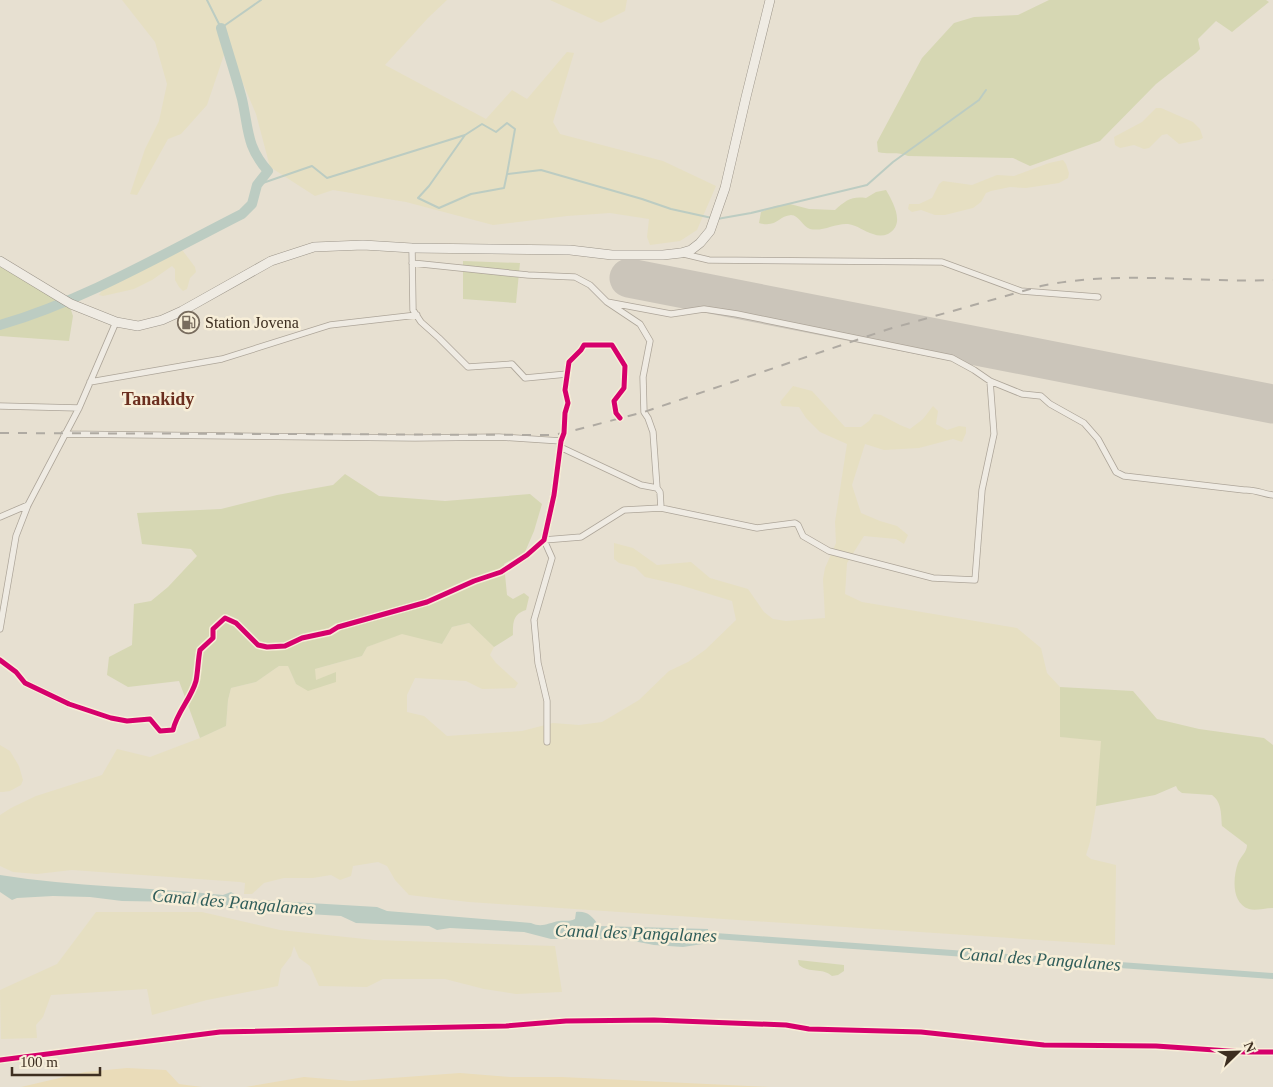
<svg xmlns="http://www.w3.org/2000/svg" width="1273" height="1087" viewBox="0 0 1273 1087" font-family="Georgia,serif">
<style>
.farmland{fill:#e6dfc2}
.green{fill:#d6d7b3}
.sand{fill:#eadcb9}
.water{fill:#bcccc2}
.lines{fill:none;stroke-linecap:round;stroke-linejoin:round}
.stream{stroke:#bcccc2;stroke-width:2}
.canal{stroke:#bcccc2;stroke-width:6}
.river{stroke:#bcccc2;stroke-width:10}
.runway{stroke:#cbc5ba;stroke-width:39}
.street-casing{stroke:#ada599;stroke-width:7}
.secondary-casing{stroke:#9c958a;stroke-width:10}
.street{stroke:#efebe3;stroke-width:5.5}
.secondary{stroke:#efebe3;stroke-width:9}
.rail{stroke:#afaaa2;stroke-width:2;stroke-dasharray:9 9;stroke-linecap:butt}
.cycleway-casing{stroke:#f7eed8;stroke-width:8}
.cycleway{stroke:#d6006c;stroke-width:5}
.labels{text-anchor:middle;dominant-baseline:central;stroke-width:5;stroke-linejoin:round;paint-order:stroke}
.poi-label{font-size:16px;fill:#3d2e20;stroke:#f7eed8;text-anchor:start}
.neighbourhood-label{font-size:18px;font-weight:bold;fill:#6b2e1e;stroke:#f7eed8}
.water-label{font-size:18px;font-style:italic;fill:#2f5d5a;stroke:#f7eed8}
</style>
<rect width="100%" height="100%" fill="#e7e0d1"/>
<path class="farmland" d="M122 0H447L428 18 385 65 486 119 512 90 527 99 567 52 574 53 553 122 560 134 663 161 716 186 697 230 680 241 650 245 647 237 649 219 610 213 567 216 493 225 406 202 333 190 315 196 270 167 256 114 227 46 207 105 181 134 168 139 137 195 130 194 145 149 159 121 167 84 155 42Z
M550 0H627L625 11 601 23Z
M1156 108H1161L1193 122 1200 129 1203 138 1199 140 1179 144 1167 134 1162 135 1149 148 1144 149 1134 145 1120 148 1115 145 1114 137 1142 122Z
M1063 160 1066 164 1069 173 1068 178 1059 183 1026 188 1010 187 991 191 986 193 981 202 973 208 945 215H935L921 210 912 212 908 209 909 204H919L932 198 939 184 943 181 972 185 997 175 1014 176 1049 163Z
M174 249 183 251 195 267 196 272 190 278 187 289 183 291 179 287 175 280V269L172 266 152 280 134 289 103 296 99 295 105 286 143 269Z
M793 386 812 391 845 427H861L869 421 874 414 881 415 900 425 910 429 923 419 933 406 938 411 936 424 947 430 959 426 966 427V433L962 442 953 439 919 448 884 450 865 444 852 485 861 513 880 521 897 526 908 535 904 544 896 539 864 536 847 563 845 594 862 602 1017 628 1041 648 1047 673 1060 687V737L1102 740 1096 806 1090 842 1086 855 1091 859 1116 865 1115 945 469 902 409 895 395 880 387 866 378 862 353 866 351 876 340 880 331 875 313 878H284L264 883 252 894H244L245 883 240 882 72 870 37 874 13 872 0 866V815L11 808 36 796 102 775 117 749 150 757 200 738 226 726 228 700 231 688 256 682 279 666H288L296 684 315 681V669L362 656 367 647 402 633 442 644 452 627 469 623 494 647 490 655 496 663 518 683 515 688 482 689 466 681 415 678 407 695V712L424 716 447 736 522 731 553 723 579 725 602 722 639 700 669 671 688 662 705 650 736 620 732 601 680 585 645 577 635 567 619 563 614 559V543L633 548 657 565 691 562 710 578 748 589 764 612 773 619 786 621 825 618 823 579 825 568 836 543 835 522 847 444 820 432 806 418 799 407 782 406 780 402Z
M0 745 10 751 19 766 23 780 21 785 10 791 3 792H0Z
M96 912H202L280 930 374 940 555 946 562 992 516 994 484 989 445 979H383L367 987 319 986 310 966 299 958 294 946 291 956 281 969 278 986 207 1000 152 1015 147 989 51 995 43 1017 36 1025 37 1038 1 1039 0 990 57 964Z"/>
<path class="green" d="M1049 0H1266L1269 2 1232 32 1216 21 1198 39 1200 49 1196 53 1156 84 1100 141 1030 166 1013 158 908 156C897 151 890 155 878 152L877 142 922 58 954 23 974 17 1018 15Z
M886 190C893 202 906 225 888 234 883 236 878 236 873 234 865 232 857 225 848 224 835 223 823 232 810 229 803 227 799 215 791 215 778 216 777 228 759 223L761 212 775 206 790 204 809 209 835 210C846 200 852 196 866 198L876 192Z
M463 261 520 263 516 303 463 299Z
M0 266 70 307 73 316 69 341 0 336Z
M345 474 379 496 445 501 530 494 542 504 534 531 525 552 504 564 507 595 513 599 524 593 529 597 526 610C513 614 513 622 513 635L494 647 469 623 452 627 442 644 402 634 367 647 362 656 315 669 316 680 336 672V682L308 691 296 684 288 666H279L256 682 231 688 228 700 226 726 200 738 179 681 128 687 107 675 109 657 132 645 134 604 151 601 168 587 197 556 191 549 142 544 137 513 221 509 277 495 333 485Z
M1060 687 1133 691 1157 719 1199 729 1264 738 1273 745V908C1266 908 1255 911 1249 909 1231 903 1233 877 1238 863 1241 856 1247 852 1247 845L1222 826C1221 815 1222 802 1212 795L1182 793 1178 790 1176 786 1155 795 1096 806 1101 741 1060 737Z
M798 960 844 965V971L838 975 832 976C822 967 810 974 799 965Z"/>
<path class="sand" d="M127 1068 166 1070 179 1084 202 1087H21L85 1072Z
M460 1073 510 1077H562L770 1087H246L304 1077 351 1081Z"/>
<path class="water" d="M0 875C74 887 149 887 223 895L231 892 243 899 377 907 387 911 531 923C542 928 548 923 559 921 566 920 568 922 575 919L576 912C588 911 592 916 599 926L708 929 709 943 683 947 654 945 623 939H551L524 932 450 928 437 930 429 926 356 923 341 916 261 911 185 902 122 901 90 897 53 896 17 898 12 900 0 892Z"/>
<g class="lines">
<path class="stream" d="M207 0 221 28 261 0
M465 135 429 186 418 198 439 208 471 194 504 188 507 174
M257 185 312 166 327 178 465 135 482 124 496 132 507 123 515 129 507 174 541 170 642 199 671 209 712 218
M717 219 751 213 867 185 893 162 979 100 986 90"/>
<path class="canal" d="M701 935 1273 976"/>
<path class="river" d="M0 325C85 300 163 254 242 214L252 204 257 185 268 171C246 146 249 130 242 99 236 76 228 52 221 28"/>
<path class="runway" d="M629 278 1273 404"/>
<defs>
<path id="street" d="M412 248 413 310 421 322 439 338 468 367 512 364 525 378 567 374
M684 254 709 260 942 262 1021 291 1098 297
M412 263 528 275 575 277 590 285 607 302 640 324 650 341 643 377 644 412 648 418 653 432 657 488 660 492 661 508
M607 302 671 314 704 309 737 314 952 358 974 370 990 381 1022 394 1041 396 1050 404 1084 423 1098 439 1116 472 1124 476 1244 490C1255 489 1263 494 1273 495
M90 382 222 359 330 325 417 315
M0 406 79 408
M64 434 415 438 499 437 561 441
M560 447 641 485 657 488
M0 517 28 505
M0 629 16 536 28 505 79 408 116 322
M0 660 16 672 25 683 69 704 111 718 127 721 150 719 160 731 173 730C177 712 191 699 196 681 198 671 198 660 200 650L213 638V629L225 618 236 623 258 645 267 647 285 646 302 638 330 632 338 627 427 602 474 581 501 572 527 555 544 540 554 495 561 441 564 433 565 413 568 403 565 390 569 362 581 350 584 345H612L625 366 624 388 614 401 616 413 620 418
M547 742V701L538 663 534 620 552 558 544 540 581 537 624 510 643 509 661 508 757 528 795 523 798 525 803 536 829 551 933 578 975 580 982 490 994 434 990 381
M0 1060 220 1032 506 1026 566 1021 654 1020 786 1025 809 1029 921 1032 1044 1045 1156 1046 1244 1052H1273"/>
<path id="secondary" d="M0 261 71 304 116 322 138 326 162 320 182 311 271 261 314 247 363 245 412 248 570 250 612 255H663L681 253 691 250 700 243 710 231 725 188 746 97 770 0"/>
</defs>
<use href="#street" class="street-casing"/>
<use href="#secondary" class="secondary-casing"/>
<use href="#street" class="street"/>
<use href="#secondary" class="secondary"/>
<path class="rail" d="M0 433 552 435 564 433 644 412 889 329 1041 286C1117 270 1195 283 1273 280"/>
<defs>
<path id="cycleway" d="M0 660 16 672 25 683 69 704 111 718 127 721 150 719 160 731 173 730C177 712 191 699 196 681 198 671 198 660 200 650L213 638V629L225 618 236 623 258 645 267 647 285 646 302 638 330 632 338 627 427 602 474 581 501 572 527 555 544 540 554 495 561 441 564 433 565 413 568 403 565 390 569 362 581 350 584 345H612L625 366 624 388 614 401 616 413 620 418
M0 1060 220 1032 506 1026 566 1021 654 1020 786 1025 809 1029 921 1032 1044 1045 1156 1046 1244 1052H1273"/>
</defs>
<use href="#cycleway" class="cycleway-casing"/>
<use href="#cycleway" class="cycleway"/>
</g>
<defs>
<symbol id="fuel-ring" viewBox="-11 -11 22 22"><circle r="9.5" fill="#f7eed8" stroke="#786c5e" stroke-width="1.5"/><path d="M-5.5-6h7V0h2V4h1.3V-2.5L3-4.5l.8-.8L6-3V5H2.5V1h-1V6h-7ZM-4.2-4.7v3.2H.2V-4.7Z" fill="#786c5e"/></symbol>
</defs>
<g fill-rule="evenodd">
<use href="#fuel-ring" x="176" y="310" width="25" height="25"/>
</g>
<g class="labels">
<g class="poi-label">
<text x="205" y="322">Station Jovena</text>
</g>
<g class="neighbourhood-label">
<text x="158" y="399">Tanakidy</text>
</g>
<g class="water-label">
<text transform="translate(233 902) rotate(5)">Canal des Pangalanes</text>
<text transform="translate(636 933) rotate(2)">Canal des Pangalanes</text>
<text transform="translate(1040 959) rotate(4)">Canal des Pangalanes</text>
</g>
</g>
<g transform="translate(1238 1052) rotate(67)" stroke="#f7eed8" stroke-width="4" paint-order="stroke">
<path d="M0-4L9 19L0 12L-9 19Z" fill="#3d2e20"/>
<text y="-8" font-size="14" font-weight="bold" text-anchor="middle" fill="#3d2e20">N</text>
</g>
<path d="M12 1067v8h88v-8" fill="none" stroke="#3d2e20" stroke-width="2.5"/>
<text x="20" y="1067" font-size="15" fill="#3d2e20" stroke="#f7eed8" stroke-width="4" paint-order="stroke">100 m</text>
</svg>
